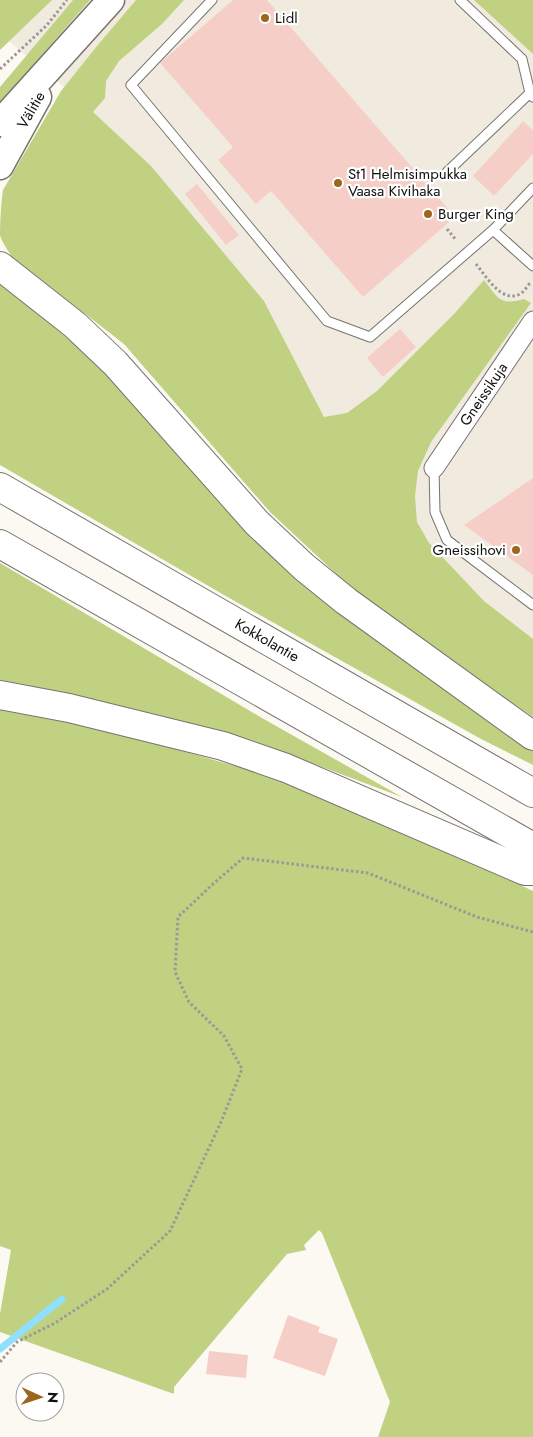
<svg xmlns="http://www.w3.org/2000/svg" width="533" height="1437" viewBox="0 0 533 1437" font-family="Jost,sans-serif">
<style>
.built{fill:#f1ebdf}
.green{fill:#c0d182}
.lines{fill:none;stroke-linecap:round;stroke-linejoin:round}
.stream{stroke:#8fdfff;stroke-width:7}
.building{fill:#f5cfc7}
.lane-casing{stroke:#77746f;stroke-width:11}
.street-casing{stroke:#77746f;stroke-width:21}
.secondary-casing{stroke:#77746f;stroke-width:29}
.highway-casing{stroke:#77746f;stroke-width:30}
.path{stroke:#9b9995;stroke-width:3;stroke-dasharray:2.5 2.5;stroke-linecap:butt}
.lane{stroke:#fff;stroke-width:9}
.street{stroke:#fff;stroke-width:19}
.secondary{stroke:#fff;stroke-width:26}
.highway{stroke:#fff;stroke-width:28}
.poi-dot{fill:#9c661f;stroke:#fff;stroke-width:2}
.labels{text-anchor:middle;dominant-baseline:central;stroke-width:4.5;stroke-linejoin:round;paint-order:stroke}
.poi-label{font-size:15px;fill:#12110f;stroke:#fff;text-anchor:start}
.street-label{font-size:15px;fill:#12110f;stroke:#fff}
</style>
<rect width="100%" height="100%" fill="#fcf9f3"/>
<path class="built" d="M0 0H533V673L399 562 264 301 75 96 0 34Z"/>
<path class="green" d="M0 0H52L0 50Z
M73 0H90L0 103V87Z
M136 0H184L162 24 119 61 106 81 105 98 93 112 151 166 264 301 324 417 347 413 377 391 455 313 484 280C498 298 499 306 524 299L531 303 431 442 418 471 415 496 417 522 429 543 484 601 533 639V717L375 610 270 512 124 344 12 257C8 250 2 243 0 235 0 222 1 203 3 190L61 91 97 46Z
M474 0H533V54Z
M0 281 108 373 267 549 533 745V765L481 739 224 595 0 465Z
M0 563 262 718 402 797 258 743 22 684 0 680Z
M0 709 88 724 242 768 374 816 533 891V1437H378L390 1402 322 1233 319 1230 304 1245 306 1250 287 1254 174 1387V1394L0 1332V1314L11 1250 0 1246Z"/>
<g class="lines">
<path class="stream" d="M0 1349 62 1299"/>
</g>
<path class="building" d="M233 0H267L455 217 363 297 271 191 256 204 218 160 233 147 160 63Z
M523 121 533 130V154L494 196 473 176Z
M197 184 239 235 226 245 185 194Z
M400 329 416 347 383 377 367 358Z
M533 478V575L464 525Z
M288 1315 320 1327 318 1332 338 1339 325 1376 273 1358Z
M209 1351 248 1355 246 1378 206 1374Z"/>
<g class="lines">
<defs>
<path id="lane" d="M212 0 131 85 327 321 370 337 493 230
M460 0 522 59 530 93 533 97
M447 172 530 93
M533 188 493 230 533 266
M434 468 435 512 447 540 533 605"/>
<g id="street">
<path id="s1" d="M434 468 533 321"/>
</g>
<path id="secondary" d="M0 123 111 0
M0 166 38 97"/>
<g id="highway">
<path d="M0 266 75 325 115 363 257 523 304 567 346 601 533 736"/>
<path id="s2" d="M0 487 533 793"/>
<path d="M0 544 533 847"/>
<path d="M0 695 69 708 223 746 286 768 525 871H533"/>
</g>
</defs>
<use href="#lane" class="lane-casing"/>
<use href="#street" class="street-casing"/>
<use href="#secondary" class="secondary-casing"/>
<use href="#highway" class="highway-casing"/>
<path class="path" d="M0 69 47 25 67 0
M447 229 456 240
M476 264C486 276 502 304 520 294 524 292 527 286 531 282
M0 1362 17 1342 55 1323 107 1289 170 1231 221 1122 242 1069 224 1036 189 1002 175 972 178 917 213 884 243 858 368 873 477 917 533 932"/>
<use href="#lane" class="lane"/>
<use href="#street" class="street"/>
<use href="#secondary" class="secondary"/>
<use href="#highway" class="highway"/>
</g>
<g class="poi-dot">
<circle cx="265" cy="18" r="5"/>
<circle cx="338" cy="183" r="5"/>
<circle cx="428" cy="214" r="5"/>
<circle cx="516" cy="550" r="5"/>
</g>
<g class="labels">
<g class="poi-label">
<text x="275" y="18">Lidl</text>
<text x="348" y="174">St1 Helmisimpukka<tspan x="348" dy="17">Vaasa Kivihaka</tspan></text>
<text x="438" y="214">Burger King</text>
<text x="506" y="550" text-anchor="end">Gneissihovi</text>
</g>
<g class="street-label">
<text transform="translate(31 110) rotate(-60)">Välitie</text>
<text stroke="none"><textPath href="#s1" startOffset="89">Gneissikuja</textPath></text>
<text stroke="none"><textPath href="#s2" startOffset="308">Kokkolantie</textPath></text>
</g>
</g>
<g transform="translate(40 1397) rotate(93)"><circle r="24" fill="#ffffff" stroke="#a0a09f"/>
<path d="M0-4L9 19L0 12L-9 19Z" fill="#9c661f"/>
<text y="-8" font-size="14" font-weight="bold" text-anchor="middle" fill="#12110f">N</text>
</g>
</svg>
